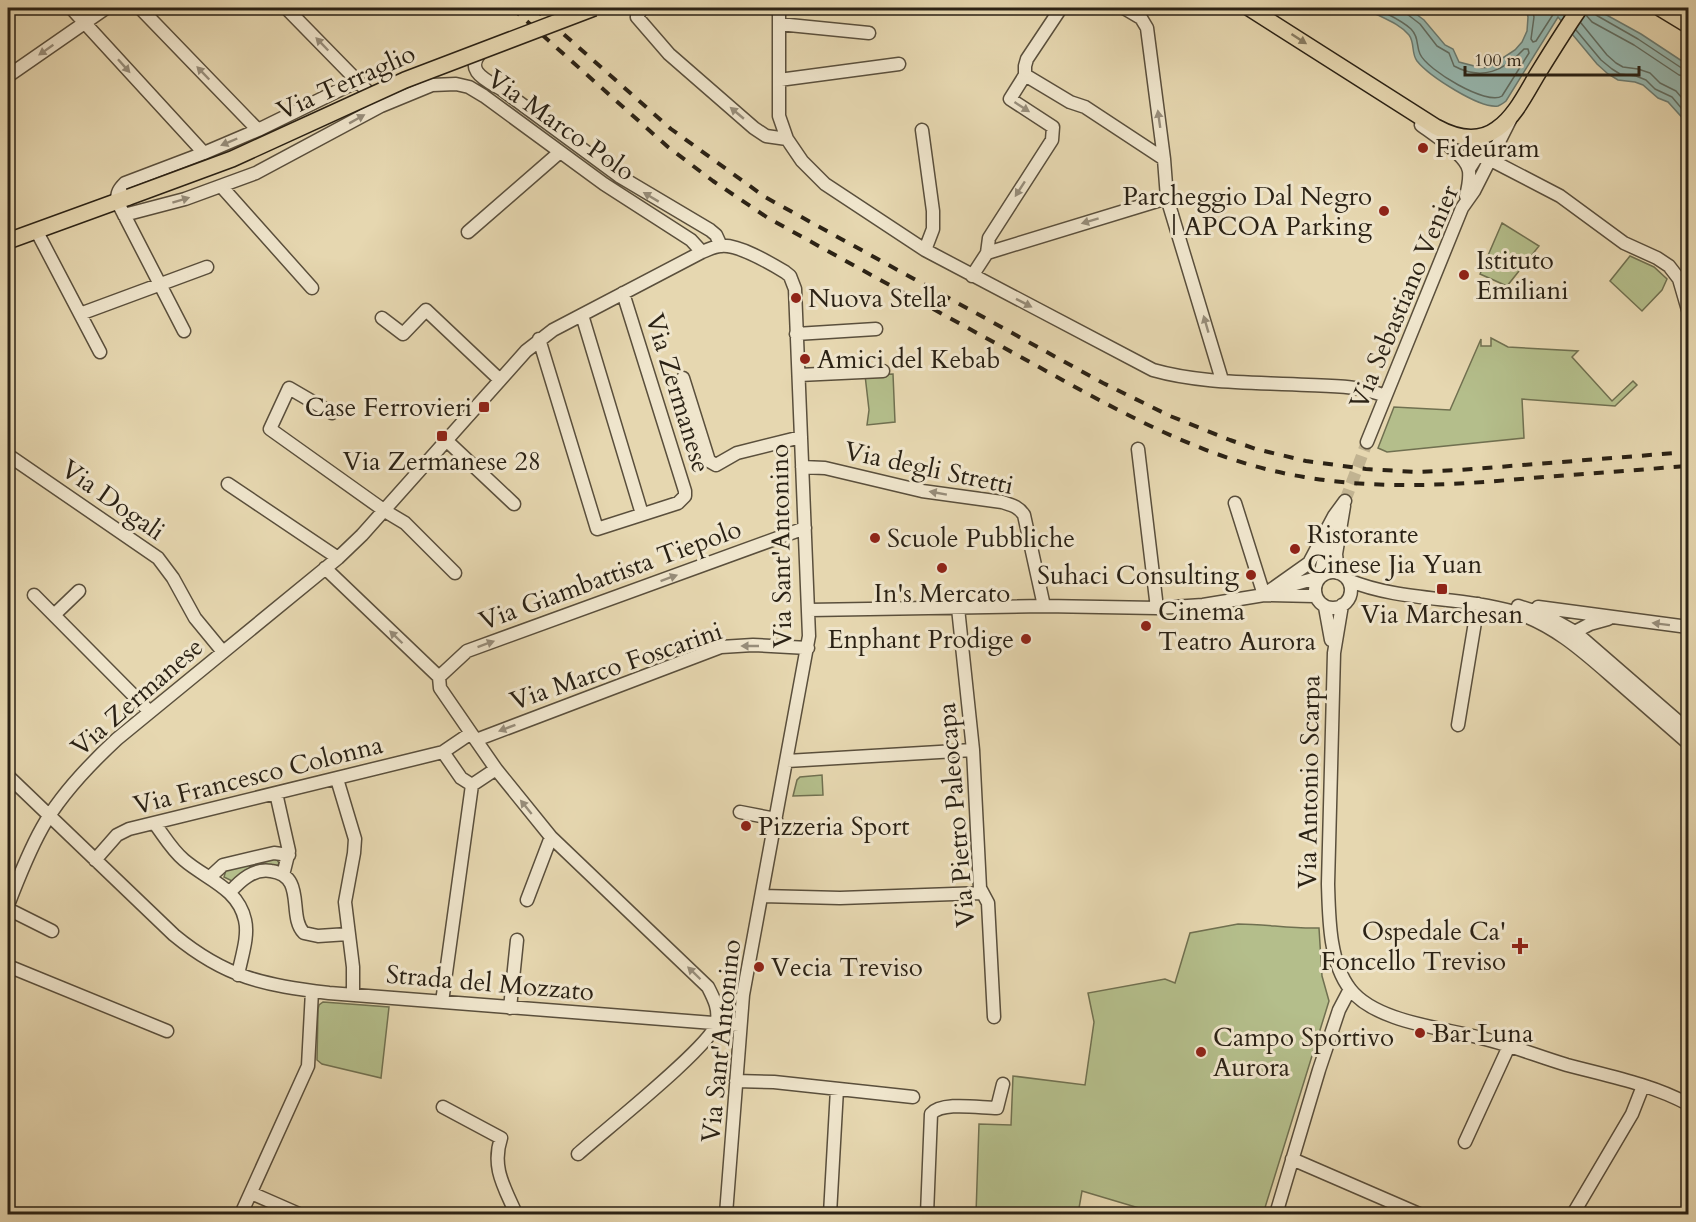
<svg xmlns="http://www.w3.org/2000/svg" width="1696" height="1222" viewBox="0 0 1696 1222" font-family="Cardo,serif">
<style>
.green{fill:#b4be8b;stroke:#707050;stroke-width:1.5}
.water{fill:#97b8b0;stroke:#6c7c72;stroke-width:1.5}
.lines{fill:none;stroke-linecap:round;stroke-linejoin:round}
.shore{stroke:#616d62;stroke-width:1.5}
.minor-tunnel{stroke:#c1b391;stroke-width:12;stroke-dasharray:12 6;stroke-linecap:butt}
.minor-casing{stroke:#5a4f3c;stroke-width:15}
.major-casing{stroke:#2b2215;stroke-width:18}
.minor{stroke:#efe5cc;stroke-width:12}
.major{stroke:#e6d7b0;stroke-width:15}
.rail{stroke:#2b2215;stroke-width:4;stroke-dasharray:10 10;stroke-linecap:butt}
.major-bridge-casing{stroke:#2b2215;stroke-width:18;stroke-linecap:butt}
.major-bridge{stroke:#e6d7b0;stroke-width:15}
.oneway{fill:#887c62}
.oneway2{fill:#978d7a}
.poi-dot{fill:#8f2418;stroke:#efe5cc;stroke-width:2}
.labels{text-anchor:middle;dominant-baseline:central;stroke-width:6;stroke-linejoin:round;paint-order:stroke}
.street-label{font-size:26px;fill:#2b2215;stroke:#efe5cc}
.poi-label{font-size:26px;fill:#2b2215;stroke:#efe5cc;text-anchor:start}
</style>
<rect width="100%" height="100%" fill="#e6d7b0"/>
<filter id="stains"><feTurbulence type="fractalNoise" baseFrequency=".00333" numOctaves="4"/><feColorMatrix values="0 0 0 0 .2 0 0 0 0 .09 0 0 0 0 .02 0 0 0 .5 -.17"/></filter>
<radialGradient id="worn" r=".72"><stop offset=".6" stop-color="#630" stop-opacity="0"/><stop offset="1" stop-color="#630" stop-opacity=".3"/></radialGradient>
<path class="green" d="M1502 223 1539 246 1507 286 1480 274Z
M1630 256 1654 267 1667 279 1662 290 1642 311 1610 281Z
M1491 338 1508 347 1578 351 1572 357 1612 401 1633 381 1637 385 1615 406 1522 399 1524 438 1387 452 1378 448 1394 407 1450 410 1481 339V346H1491Z
M893 374 895 422 867 425 869 410 865 375Z
M822 775 823 795 793 796 797 780 800 777Z
M276 858 279 863 277 867 232 881 224 877 226 870Z
M1238 924C1265 924 1292 929 1319 928L1322 976 1329 1001 1263 1214H1159L1082 1191 1078 1214H976L979 1124 1011 1125 1013 1076 1085 1085 1094 1022 1088 993 1165 979 1175 983 1190 933Z
M323 1002 389 1007 381 1078 322 1064 317 1060 318 1009 319 1005Z"/>
<path class="water" d="M1365 8H1408L1424 20 1445 45 1453 49 1459 62 1482 68 1489 67 1515 50 1522 42 1527 31 1528 17 1526 8H1594L1641 34 1688 65V124L1668 102 1658 98 1643 85 1635 82 1618 80 1608 74 1597 64 1558 17 1506 101C1505 102 1500 105 1498 106 1480 109 1429 76 1417 61 1411 53 1415 43 1409 35 1398 22 1379 17 1365 8Z"/>
<g class="lines">
<path class="shore" d="M1376 8C1388 15 1400 19 1411 29 1419 37 1416 45 1420 54 1427 70 1487 106 1502 96L1529 53 1528 49H1524C1504 71 1482 81 1454 66L1449 53 1437 46 1420 24 1407 14 1405 8
M1532 8 1534 17 1531 39 1533 42 1536 41 1554 13 1559 12 1564 15
M1592 8 1596 15 1638 39 1683 69H1688
M1586 15 1592 22 1634 45 1679 75 1688 77
M1581 23 1607 55 1616 63 1623 67 1638 69 1650 73 1660 83 1676 91 1688 105
M1576 30 1601 60 1612 69 1620 74 1636 76 1646 80 1655 89 1672 97 1688 116"/>
<path class="minor-tunnel" d="M1345 501 1367 442"/>
<defs>
<path id="minor" d="M71 8 204 153
M140 8 258 130
M286 8 377 101
M642 8 637 17 669 54 754 128 766 136 787 139
M779 8V116L787 139 802 161 825 184 925 250 1153 370C1202 384 1257 382 1308 385 1334 386 1361 386 1385 396
M1124 8 1141 18 1147 28 1164 159 1167 198 1222 380
M779 24 869 33
M485 49C461 69 485 80 501 89L619 176 710 230 716 235 721 246
M1025 75 1070 102 1085 107 1164 159
M8 76 106 8
M779 80 899 64
M1421 125C1434 135 1467 155 1469 171 1470 180 1468 188 1466 196
M922 130 933 211V229L925 250
M1469 169 1476 158 1483 156 1560 196 1624 243 1657 258 1669 266 1679 279 1688 310
M221 186 312 288
M124 215 185 199 256 173 381 106 432 85 456 84 469 87 484 96 604 184 691 240 702 252
M36 230 100 352
M468 232 560 152
M987 253 989 238 1052 140 1053 127 1010 99 1025 75V66L1027 59 1061 8
M972 276 987 253 1167 198
M80 314 207 267
M582 315 642 514
M382 318 403 334 426 310 499 379
M184 331 117 201C117 192 119 189 125 183L204 153 258 130 358 81
M796 334 876 329
M539 339 597 529 678 503 685 496V491L623 293
M799 375 883 371
M683 378 709 461 716 465 737 453 801 437
M332 413 289 388 270 429 385 511 405 523 455 573
M446 440 514 504
M1367 442 1462 208 1474 191 1510 120
M1138 449 1157 608
M8 455 158 558 173 578 195 618 223 652
M802 467 825 468 922 491 1002 502C1011 505 1018 506 1024 515L1044 606
M228 484 338 558
M1235 503 1264 595
M325 568 439 677 440 688 471 733
M1315 590a18 18 0 1 1 36 0a18 18 0 1 1-36 0Z
M1338 573 1336 554 1344 506
M1320 576 1328 540
M1348 580C1401 602 1460 596 1514 612 1555 625 1585 653 1616 680 1640 701 1664 722 1688 743
M1285 587 1320 577
M1265 594 1309 563 1334 516 1345 501
M34 595 150 712
M1342 605 1334 653 1328 884C1329 917 1329 962 1350 989 1376 1023 1446 1028 1485 1039 1513 1046 1540 1057 1567 1065 1608 1076 1651 1084 1688 1104
M1518 606 1543 614 1575 632 1688 730
M1325 607 1331 640
M1538 607 1688 627
M958 608 973 750 980 888 988 903 994 1017
M809 610 1044 606 1157 608 1203 605 1264 595 1315 596
M54 615 79 591
M1569 635 1590 624 1608 619
M439 677 467 651 805 528
M1458 725 1478 604
M471 733 496 769 472 785 461 778 443 752Z
M476 740 721 647 753 645 808 648
M787 761 973 750
M496 769 551 837 708 987C714 999 719 1008 717 1022 713 1045 601 1133 578 1154
M8 776 174 935C226 978 264 985 329 993L739 1025
M337 779 355 839 354 853 345 902 353 967V995
M276 793 289 851 283 875
M740 812 776 819
M155 824C164 836 172 850 184 860 206 879 238 888 245 920 249 937 241 958 238 975
M95 860 117 835 129 829 443 752
M210 877 223 865 274 853 289 855
M230 892C241 880 254 868 271 871 307 876 287 916 304 933L318 936 348 934
M762 896 840 898 982 893
M527 900 551 837
M8 905C18 879 28 853 42 828 60 795 89 765 117 739L338 558 362 535 526 351 553 330 702 252C708 250 714 246 721 246 738 244 770 263 785 272L790 276 795 289 809 636 743 995 726 1214
M8 909 52 931
M8 966 167 1031
M442 1002 472 785
M510 1008 517 940
M736 1081 774 1082 913 1097
M443 1107 501 1138C491 1168 505 1188 516 1214
M1465 1142 1509 1046
M1292 1159 1419 1214
M251 1193 299 1214
M241 1214 308 1066 312 991
M830 1214 837 1089
M927 1214 931 1114C942 1101 980 1108 997 1108L1003 1084
M1276 1214 1319 1070 1339 1010 1350 989
M1573 1214 1632 1114 1643 1086"/>
<path id="major" d="M1249 8 1436 127C1456 138 1478 143 1497 129 1516 116 1528 89 1540 70 1553 49 1566 28 1580 8
M1660 8 1688 25
M8 241 129 197"/>
</defs>
<use href="#minor" class="minor-casing"/>
<use href="#major" class="major-casing"/>
<use href="#minor" class="minor"/>
<use href="#major" class="major"/>
<path class="rail" d="M512 8 668 147 713 181 768 218C851 264 935 310 1019 356 1110 406 1200 460 1304 477 1380 490 1455 485 1531 478 1583 474 1636 470 1688 466
M534 8 671 129 765 197 1103 383 1170 416 1230 440 1256 449 1306 461 1366 469 1416 472 1460 470 1688 452"/>
<defs>
<path id="major-bridge" d="M129 197 232 159 405 80 594 8"/>
</defs>
<use href="#major-bridge" class="major-bridge-casing"/>
<use href="#major-bridge" class="major-bridge"/>
</g>
<defs><path id="oneway-solid" d="M-6-.8H1V-3.2L6.5 0L1 3.2V.8H-6Z" transform="scale(1.5)"/></defs>
<use class="oneway" href="#oneway-solid" transform="translate(1299 39) rotate(33)"/>
<g class="oneway2">
<use href="#oneway-solid" transform="translate(322 44) rotate(-134)"/>
<use href="#oneway-solid" transform="translate(46 50) rotate(145)"/>
<use href="#oneway-solid" transform="translate(124 66) rotate(48)"/>
<use href="#oneway-solid" transform="translate(203 73) rotate(-134)"/>
<use href="#oneway-solid" transform="translate(1022 107) rotate(33)"/>
<use href="#oneway-solid" transform="translate(737 113) rotate(-140)"/>
<use href="#oneway-solid" transform="translate(357 119) rotate(-29)"/>
<use href="#oneway-solid" transform="translate(1159 119) rotate(-98)"/>
<use href="#oneway-solid" transform="translate(229 142) rotate(157)"/>
<use href="#oneway-solid" transform="translate(1020 189) rotate(123)"/>
<use href="#oneway-solid" transform="translate(651 197) rotate(-149)"/>
<use href="#oneway-solid" transform="translate(181 200) rotate(-17)"/>
<use href="#oneway-solid" transform="translate(1090 221) rotate(163)"/>
<use href="#oneway-solid" transform="translate(1024 303) rotate(27)"/>
<use href="#oneway-solid" transform="translate(1206 324) rotate(-106)"/>
<use href="#oneway-solid" transform="translate(938 493) rotate(-170)"/>
<use href="#oneway-solid" transform="translate(669 578) rotate(-20)"/>
<use href="#oneway-solid" transform="translate(1661 624) rotate(-173)"/>
<use href="#oneway-solid" transform="translate(396 637) rotate(-136)"/>
<use href="#oneway-solid" transform="translate(486 644) rotate(-20)"/>
<use href="#oneway-solid" transform="translate(750 646) rotate(180)"/>
<use href="#oneway-solid" transform="translate(507 728) rotate(159)"/>
<use href="#oneway-solid" transform="translate(526 807) rotate(-129)"/>
<use href="#oneway-solid" transform="translate(694 973) rotate(-136)"/>
</g>
<g class="poi-dot">
<circle cx="1423" cy="148" r="6"/>
<circle cx="1384" cy="211" r="6"/>
<circle cx="1464" cy="275" r="6"/>
<circle cx="796" cy="298" r="6"/>
<circle cx="805" cy="359" r="6"/>
<rect x="478" y="401" width="12" height="12" rx="3"/>
<rect x="436" y="430" width="12" height="12" rx="3"/>
<circle cx="875" cy="538" r="6"/>
<circle cx="1295" cy="549" r="6"/>
<circle cx="942" cy="568" r="6"/>
<circle cx="1251" cy="575" r="6"/>
<rect x="1436" y="583" width="12" height="12" rx="3"/>
<circle cx="1146" cy="626" r="6"/>
<circle cx="1026" cy="639" r="6"/>
<circle cx="746" cy="826" r="6"/>
<path d="M1517 937h6v6h6v6h-6v6h-6v-6h-6v-6h6z"/>
<circle cx="759" cy="967" r="6"/>
<circle cx="1420" cy="1033" r="6"/>
<circle cx="1201" cy="1052" r="6"/>
</g>
<g class="labels">
<g class="street-label">
<text transform="translate(346 82) rotate(-24)">Via Terraglio</text>
<text transform="translate(561 125) rotate(35)">Via Marco Polo</text>
<text transform="translate(1404 297) rotate(-67)">Via Sebastiano Venier</text>
<text transform="translate(678 393) rotate(73)">Via Zermanese</text>
<text transform="translate(929 468) rotate(12)">Via degli Stretti</text>
<text transform="translate(113 500) rotate(35)">Via Dogali</text>
<text transform="translate(781 546) rotate(-91)">Via Sant'Antonino</text>
<text transform="translate(610 575) rotate(-20)">Via Giambattista Tiepolo</text>
<text transform="translate(616 666) rotate(-19)">Via Marco Foscarini</text>
<text transform="translate(137 697) rotate(-41)">Via Zermanese</text>
<text transform="translate(258 775) rotate(-14)">Via Francesco Colonna</text>
<text transform="translate(1309 782) rotate(-89)">Via Antonio Scarpa</text>
<text transform="translate(956 815) rotate(-95)">Via Pietro Paleocapa</text>
<text transform="translate(490 983) rotate(5)">Strada del Mozzato</text>
<text transform="translate(721 1041) rotate(-84)">Via Sant'Antonino</text>
</g>
<g class="poi-label">
<text x="1435" y="148">Fideuram</text>
<text x="1372" y="196" text-anchor="end">Parcheggio Dal Negro<tspan x="1372" dy="30">| APCOA Parking</tspan></text>
<text x="1476" y="260">Istituto<tspan x="1476" dy="30">Emiliani</tspan></text>
<text x="808" y="298">Nuova Stella</text>
<text x="817" y="359">Amici del Kebab</text>
<text x="472" y="407" text-anchor="end">Case Ferrovieri</text>
<text x="442" y="461" text-anchor="middle">Via Zermanese 28</text>
<text x="1307" y="534">Ristorante<tspan x="1307" dy="30">Cinese Jia Yuan</tspan></text>
<text x="887" y="538">Scuole Pubbliche</text>
<text x="1239" y="575" text-anchor="end">Suhaci Consulting</text>
<text x="942" y="593" text-anchor="middle">In's Mercato</text>
<text x="1158" y="611">Cinema<tspan x="1158" dy="30">Teatro Aurora</tspan></text>
<text x="1442" y="614" text-anchor="middle">Via Marchesan</text>
<text x="1014" y="639" text-anchor="end">Enphant Prodige</text>
<text x="758" y="826">Pizzeria Sport</text>
<text x="1506" y="931" text-anchor="end">Ospedale Ca'<tspan x="1506" dy="30">Foncello Treviso</tspan></text>
<text x="771" y="967">Vecia Treviso</text>
<text x="1432" y="1033">Bar Luna</text>
<text x="1213" y="1037">Campo Sportivo<tspan x="1213" dy="30">Aurora</tspan></text>
</g>
</g>
<rect width="1696" height="1222" fill="none" stroke="#e6d7b0" stroke-width="30"/>
<rect x="9" y="9" width="1678" height="1204" fill="none" stroke="#2b2215" stroke-width="3"/>
<rect x="15" y="15" width="1666" height="1192" fill="none" stroke="#2b2215" stroke-width="1.5"/>
<path d="M1465 66v9h174v-9" fill="none" stroke="#2b2215" stroke-width="3"/>
<text x="1474" y="66" font-size="18" fill="#2b2215" stroke="#efe5cc" stroke-width="4.5" paint-order="stroke">100 m</text>
<rect width="100%" height="100%" filter="url(#stains)"/>
<rect width="100%" height="100%" fill="url(#worn)"/>
</svg>
